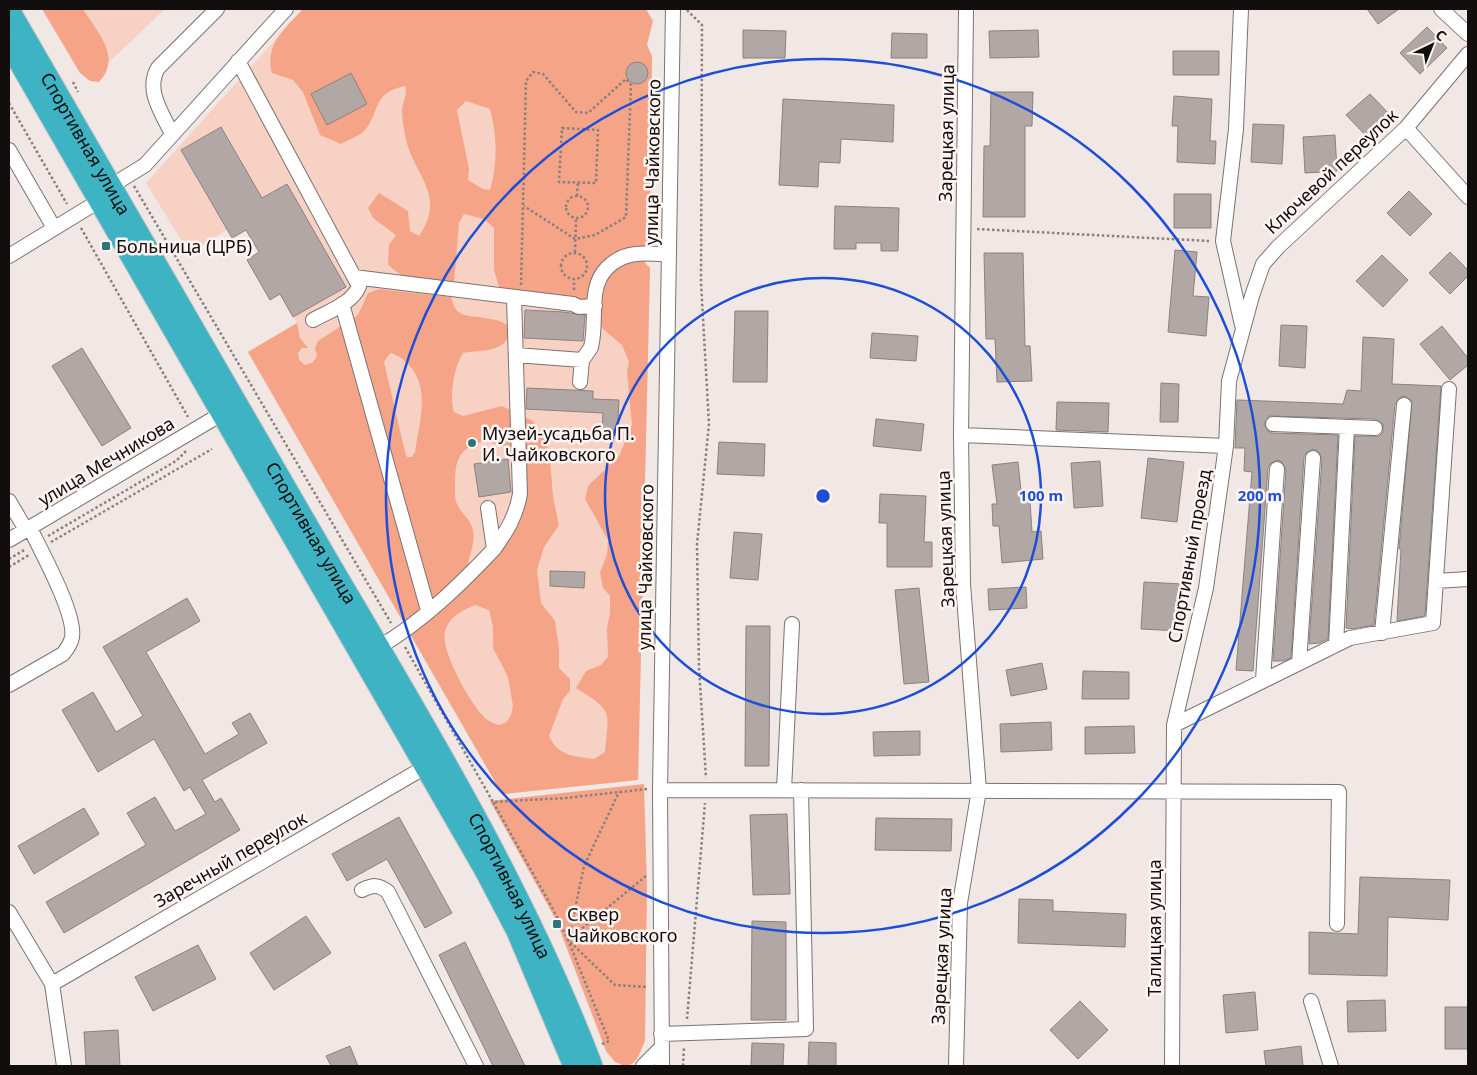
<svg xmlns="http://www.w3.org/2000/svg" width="1477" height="1075" viewBox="0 0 1477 1075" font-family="'Noto Sans',sans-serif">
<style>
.green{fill:#f7d1c4}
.forest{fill:#f5a488;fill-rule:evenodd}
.building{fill:#b1a8a5;stroke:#8b827f}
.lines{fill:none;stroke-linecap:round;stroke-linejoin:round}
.minor-casing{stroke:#7b7370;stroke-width:16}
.highway-casing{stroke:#c6c5c5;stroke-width:23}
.path{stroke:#87807e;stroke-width:2.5;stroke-dasharray:2.5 2.5;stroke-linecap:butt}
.minor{stroke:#fff;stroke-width:14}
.highway{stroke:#3eb3c4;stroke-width:21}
.ring{fill:none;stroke:#1d4ed8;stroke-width:2.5}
.poi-dot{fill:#2d747f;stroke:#fef4f1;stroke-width:2}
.labels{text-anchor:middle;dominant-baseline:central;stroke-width:5;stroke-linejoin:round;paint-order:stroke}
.street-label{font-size:18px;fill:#110e0d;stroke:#fef4f1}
.poi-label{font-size:18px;fill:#110e0d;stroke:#fef4f1;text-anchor:start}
.centre{fill:#1d4ed8;stroke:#fef4f1;stroke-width:2.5}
.ring-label{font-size:15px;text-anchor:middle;font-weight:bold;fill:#1d4ed8;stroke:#fef4f1;stroke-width:5;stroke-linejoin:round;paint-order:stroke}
</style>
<rect width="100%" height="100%" fill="#f1e7e4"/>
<path class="green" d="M73 9H165L106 65Z
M303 9 652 56 650 238 645 242V263L650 268 638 780 502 794 248 352 297 323 280 294 270 300 247 260 259 252 246 230 232 238 227 230 189 253 146 183Z"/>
<path class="forest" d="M42 9H83C98 33 122 57 99 82L90 81 80 73Z
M303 9H646L653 21 647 45 652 56 650 238 645 242V263L650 268 638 780 502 794 248 352 297 323 300 338 308 348H302L298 353 299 360 305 365 313 362 317 356 315 348 318 341 358 315 368 293 379 289 451 297C453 303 454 309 460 313 470 320 518 314 508 337 501 353 478 350 463 353 454 366 449 397 454 412L463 416 502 406 533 421 547 445 550 458 553 497 559 525 544 547 537 570 541 603 555 621 559 648V668L570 679V691L563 699 549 736C559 757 574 756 594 759L605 752C609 708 613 712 576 688L586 671 601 665 608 657 607 628 610 613V596L603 588 600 572 607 555 608 540 585 499 588 486 619 456 632 425 627 372 629 362 622 345 603 329 596 316 592 300 525 294 499 287 494 270V228L484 219 464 214 459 223 454 283 406 279 388 265 389 245 396 235 373 218 368 208 379 193 408 211 410 231 419 236C448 194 412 175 405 135 404 128 402 119 402 112 402 102 408 96 405 86 371 93 381 111 365 130 360 136 348 140 341 144L320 135 303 92 293 80 272 73C264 45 286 27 303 9ZM466 101 490 109C497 135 498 164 490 190L483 189 468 180 469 169 457 110ZM390 353C398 355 403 359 409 365 431 389 419 423 415 452L412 457H407L405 452 384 362ZM485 441 508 447 514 468 515 528 488 566 478 573 468 563C471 551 477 537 471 525 469 518 461 513 458 506 454 499 455 492 455 483 455 459 460 447 485 441ZM475 605 489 610 493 627V648L508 677 513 706 511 715 506 723 498 725C494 723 488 721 485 718 471 705 440 650 445 632 449 616 462 611 475 605Z
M644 784 647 888 645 1041C640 1051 638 1065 625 1066L615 1062 606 1051 556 920 490 801Z"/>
<path class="building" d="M1367 9H1399L1378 24Z
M1427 27 1447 48 1420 74 1400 53Z
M743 30 786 31 785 58H743Z
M1038 30 1039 57 990 58 989 31Z
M892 33 927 34V58H891Z
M1173 51H1219V75H1173Z
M626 73a11 11 0 1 1 22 0a11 11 0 1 1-22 0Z
M351 73 367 104 327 125 311 94Z
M991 92H1033L1032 126H1025V217H983L984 146H990Z
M1370 94 1394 119 1371 141 1346 115Z
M1174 96 1212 99 1210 141H1216L1215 164 1177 162 1178 126H1172Z
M783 99 894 105 893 142 841 139 840 163 819 162 818 187 779 185Z
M1253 124 1284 125 1282 164 1251 162Z
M221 127 262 198 287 184 346 287 293 317 280 294 270 300 247 260 259 252 246 230 232 238 181 150Z
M1335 135 1337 171 1305 173 1303 137Z
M1409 191 1432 214 1410 236 1387 213Z
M1174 194H1211V228H1174Z
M835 206 899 208 898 251H881V243H856V249H834Z
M1175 250 1197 252 1193 296 1209 297 1206 336 1168 332Z
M1450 252 1468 270V276L1450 294 1429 273Z
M984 253H1023L1025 346H1030L1032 381 997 382 995 339H986Z
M1382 255 1408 280 1383 307 1356 281Z
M525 310 563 312 585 315 583 341 524 338Z
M735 311H768L767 382H733Z
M1281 325 1307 326 1305 368 1279 366Z
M1442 326 1468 358V365L1450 380 1420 344Z
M872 333 918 336 916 361 870 358Z
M1363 337 1394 339 1392 384 1441 386 1425 616 1397 621 1401 549H1399L1412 401 1405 396 1401 397 1395 404 1374 625 1352 629 1346 628 1355 436H1379L1383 432V424L1375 419 1269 416 1264 424 1268 431 1272 433 1338 435 1328 639 1319 643 1309 644 1322 459 1318 451 1313 449 1306 453 1304 457 1291 658 1283 661H1273L1286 470 1282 462 1277 460 1270 464 1268 468 1253 671 1236 670 1252 472 1244 471 1245 448H1235L1237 400 1343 404 1347 390 1361 391Z
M82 348 131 428 102 446 52 366Z
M1161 383 1179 384 1178 422H1160Z
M527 388 593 391V399L619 400 617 435 602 434 603 413 526 409Z
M1057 402 1109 403 1108 432 1056 430Z
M876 419 924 424 921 451 873 446Z
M719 442 765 444 764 476 717 474Z
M1148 458 1184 462 1177 522 1141 518Z
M508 459 511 492 479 497 474 464Z
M1100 461 1103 506 1074 508 1071 463Z
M1018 462 1022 501H1030L1032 532 1041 531 1043 559 1002 563 999 526H993L992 504H997L992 465Z
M880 494 926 496 924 542H932V567H887V523H879Z
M734 532 762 534 758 580 730 578Z
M550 571 585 572 584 588 550 586Z
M1144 582 1183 584 1180 631 1141 629Z
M1026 587 1027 608 989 610 988 589Z
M919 588 929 682 904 684 895 590Z
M187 598 200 621 146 652 205 754 239 734 232 723 250 713 267 743 202 780 215 802 221 798 240 830 64 933 46 902 146 845 127 813 155 797 175 831 206 814 190 787 184 791 154 739 98 772 62 710 93 692 116 732 143 716 103 647Z
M746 626H770L769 766H745Z
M1042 663 1047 689 1011 696 1006 670Z
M1083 671 1129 672V699H1082Z
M1051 722 1052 750 1001 752 1000 724Z
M1134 726 1135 753 1085 754V727Z
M920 731V755L874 756 873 732Z
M84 808 99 834 34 874 18 846Z
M787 814 790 894 753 895 750 815Z
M399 817 452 913 425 928 387 859 347 881 332 854Z
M876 818 952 819 951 851 875 850Z
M1360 877 1450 880 1448 920 1388 917 1387 976 1309 974V932L1358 934Z
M1019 899 1053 900V911L1126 914 1125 947 1018 943Z
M306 916 331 953 274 990 250 953Z
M752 921 786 922V1020H751Z
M465 942 525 1066H493L439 955Z
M198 945 216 979 153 1011 135 977Z
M1255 992 1258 1030 1226 1033 1223 995Z
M1385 1000 1386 1031 1348 1032 1347 1001Z
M1080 1001 1108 1030 1078 1059 1050 1030Z
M1445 1007H1468V1049H1445Z
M118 1030 120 1066H86L84 1032Z
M809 1042 836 1043V1066H808Z
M752 1043 784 1044 783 1066H751Z
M350 1046 358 1066H331L326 1056Z
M1301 1046 1303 1066H1266L1264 1051Z"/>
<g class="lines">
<defs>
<path id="minor" d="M1241 9 1236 129 1223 241 1242 325
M1441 9 1468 34
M238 61 359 286C353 303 329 311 313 320
M1406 128 1468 197
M172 134C162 113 145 90 158 68L217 9
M9 150 54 228
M111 186 145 165 286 9
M9 256 99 201
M354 277 573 304 579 307 595 306
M342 304 428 610
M516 355 582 360C585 356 589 351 591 347 598 321 587 288 607 268 624 250 646 253 669 255
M580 382 582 360
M1273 424 1375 428
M961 435 1226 446
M9 501 26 530
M9 540 223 413
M494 549C507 531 516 516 520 494L514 298
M1436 581 1468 579
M1382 633 1404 405
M1336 645 1347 427
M379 647C422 622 460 585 494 549L488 508
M1299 663 1313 458
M1263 680 1277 469
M9 685 63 654C67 649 71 644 72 637 76 614 41 551 30 528
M1174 725 1350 638 1433 623 1449 389
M660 790 1339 792 1337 924
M784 790 792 624
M362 890C373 885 378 884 388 892L476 1066
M9 912 52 984 64 1066
M52 984 427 766
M1311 1001 1331 1066
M661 1034 806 1029 801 790
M643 1066 661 1048
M662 1066 660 790 673 9
M956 1066 960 903 979 790 963 584 961 435 966 9
M1172 1066 1174 725 1206 588 1226 446 1229 381 1252 296 1263 264 1278 247 1406 128 1468 54"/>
<g id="highway">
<path id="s1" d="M9 10C115 194 221 378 328 561 425 726 524 888 592 1066"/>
<path d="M9 44 485 870 517 931 574 1066"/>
</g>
</defs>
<use href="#minor" class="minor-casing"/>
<use href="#highway" class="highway-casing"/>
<path class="path" d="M687 10 702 25 701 283 709 424 697 544 699 668 706 778
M73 82 78 92
M9 103 67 204
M562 128 598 130 596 183 559 182Z
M134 186 391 623
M566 207a11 11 0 1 1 22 0a11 11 0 1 1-22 0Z
M577 196 578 182
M81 228 188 417
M977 229 1209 241
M575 252 576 219
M561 266a13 13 0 1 1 26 0a13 13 0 1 1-26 0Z
M521 285 526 81 533 72 543 74 576 112 588 113 626 79 631 85 626 217 595 235 575 239 524 206
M574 290V279
M48 536 176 461 187 450
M51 542 212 449
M9 559 26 549
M9 567 29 555
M405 647 493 802
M647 789 565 798 493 802 554 911 568 940 615 985 648 987
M569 938 584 866 619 792
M687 1019 705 803
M602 1044 609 1041 568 940 646 876
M683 1066 684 1047"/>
<use href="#minor" class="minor"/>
<use href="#highway" class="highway"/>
</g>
<g class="ring">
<circle cx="823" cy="496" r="218"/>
<circle cx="823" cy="496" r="437"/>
</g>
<g class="poi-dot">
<rect x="101" y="241" width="10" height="10" rx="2.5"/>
<circle cx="472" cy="443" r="5"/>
<rect x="552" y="919" width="10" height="10" rx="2.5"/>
</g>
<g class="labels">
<g class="street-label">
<text transform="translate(946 133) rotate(-89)">Зарецкая улица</text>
<text stroke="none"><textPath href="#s1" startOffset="154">Спортивная улица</textPath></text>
<text transform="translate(652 162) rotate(-89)">улица Чайковского</text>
<text transform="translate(1331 171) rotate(-43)">Ключевой переулок</text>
<text transform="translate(106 461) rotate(-31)">улица Мечникова</text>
<text stroke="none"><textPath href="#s1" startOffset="604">Спортивная улица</textPath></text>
<text transform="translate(945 539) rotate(-92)">Зарецкая улица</text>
<text transform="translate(1189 556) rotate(-80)">Спортивный проезд</text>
<text transform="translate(645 567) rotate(-89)">улица Чайковского</text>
<text transform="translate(230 859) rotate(-30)">Заречный переулок</text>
<text stroke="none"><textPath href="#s1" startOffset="1009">Спортивная улица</textPath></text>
<text transform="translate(1154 928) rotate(-90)">Талицкая улица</text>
<text transform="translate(941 956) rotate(-87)">Зарецкая улица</text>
</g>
<g class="poi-label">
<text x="116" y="246">Больница (ЦРБ)</text>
<text x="482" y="433">Музей-усадьба П.<tspan x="482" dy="21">И. Чайковского</tspan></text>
<text x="567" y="914">Сквер<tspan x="567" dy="21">Чайковского</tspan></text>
</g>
</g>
<circle cx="823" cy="496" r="8" class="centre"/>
<g class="ring-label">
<text x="1041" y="501">100 m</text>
<text x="1260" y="501">200 m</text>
</g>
<rect width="1477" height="1075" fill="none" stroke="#110e0d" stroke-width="20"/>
<g transform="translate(1432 45) rotate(43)" stroke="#fef4f1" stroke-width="4" paint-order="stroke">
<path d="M0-4L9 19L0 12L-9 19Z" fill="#110e0d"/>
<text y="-8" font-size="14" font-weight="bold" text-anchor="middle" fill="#110e0d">С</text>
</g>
</svg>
